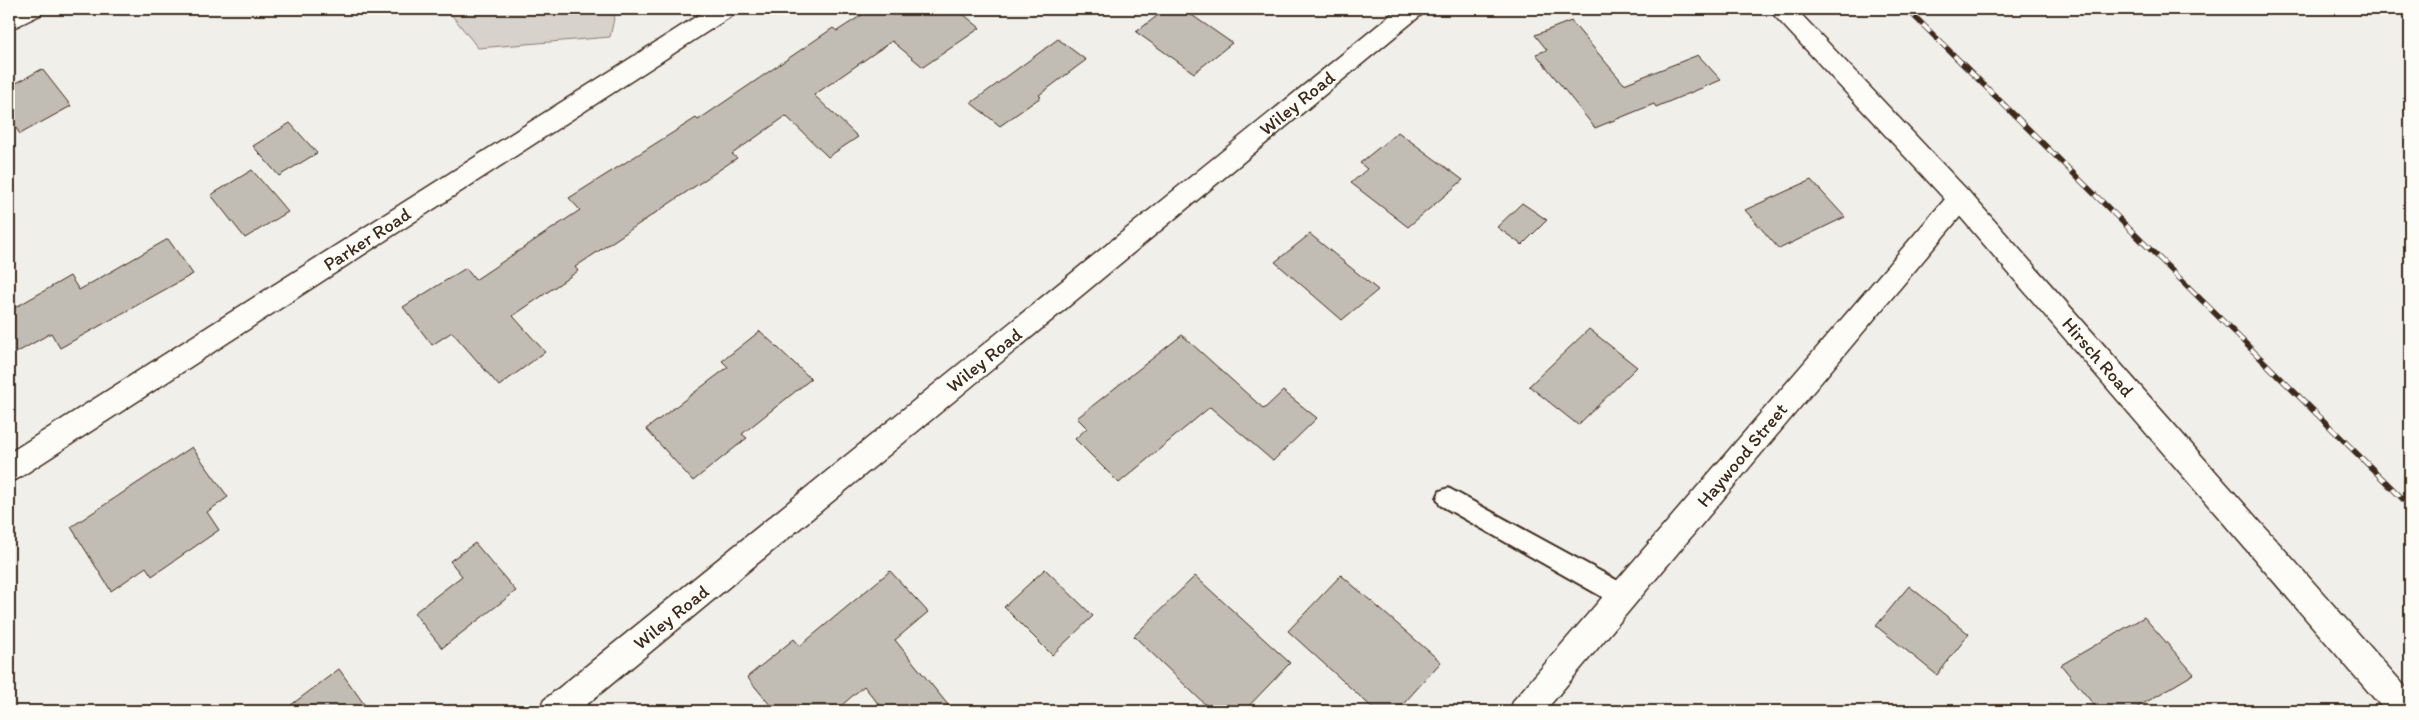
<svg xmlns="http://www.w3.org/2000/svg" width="2419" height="720" viewBox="0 0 2419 720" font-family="Itim,sans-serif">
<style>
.green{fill:#d7d2cc;stroke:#897e75}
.building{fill:#c1bcb4;stroke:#3b2a1e}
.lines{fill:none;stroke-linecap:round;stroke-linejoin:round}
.service-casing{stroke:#3b2a1e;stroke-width:4}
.minor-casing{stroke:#3b2a1e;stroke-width:3}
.secondary-casing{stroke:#3b2a1e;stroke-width:3}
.service{fill:#fdfcf7;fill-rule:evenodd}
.minor{fill:#fdfcf7;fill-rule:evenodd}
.secondary{fill:#fdfcf7;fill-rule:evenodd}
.rail-casing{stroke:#3b2a1e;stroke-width:5.5}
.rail{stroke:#fdfcf7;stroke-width:4;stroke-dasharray:11;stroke-linecap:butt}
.labels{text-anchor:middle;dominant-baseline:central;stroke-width:4;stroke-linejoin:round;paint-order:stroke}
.street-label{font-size:19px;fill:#3b2a1e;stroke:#fdfcf7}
</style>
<rect width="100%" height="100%" fill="#f1efea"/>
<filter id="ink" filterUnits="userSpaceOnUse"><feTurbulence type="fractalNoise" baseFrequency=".02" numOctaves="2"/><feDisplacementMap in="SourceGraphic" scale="10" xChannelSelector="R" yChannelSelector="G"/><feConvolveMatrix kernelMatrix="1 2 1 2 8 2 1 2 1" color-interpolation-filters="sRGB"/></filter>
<g filter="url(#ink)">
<path class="green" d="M447 9H616L610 37 478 48Z"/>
<path class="building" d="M854 9H957L980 28 923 67 892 41 814 95 858 137 828 157 786 116 732 154 737 158 575 267 578 271 513 316 545 352 499 386 452 332 432 345 403 307 466 268 475 280 580 210 569 198 696 118 698 120 833 28 837 31 862 15Z
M1166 9H1183L1232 43 1194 73 1136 32Z
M1571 21 1624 84 1698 55 1721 80 1656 107 1654 104 1595 128 1536 54 1547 50 1535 35Z
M1058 39 1086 60 1039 95 1041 97 1000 126 971 103Z
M42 69 71 106 20 134 9 118V87Z
M290 123 317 153 279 176 253 146Z
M1398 132 1463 180 1408 227 1351 183 1367 169 1360 163Z
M252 170 288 212 245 238 211 195Z
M1811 180 1845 217 1779 249 1745 210Z
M1522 203 1547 220 1522 245 1497 227Z
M1310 234 1378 290 1342 320 1275 262Z
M168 239 193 274 60 348 51 333 9 357V311L70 276 79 290Z
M1589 329 1637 367 1578 425 1529 386Z
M760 331 811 379 742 434 747 438 693 481 646 429 728 367 722 361Z
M1182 335 1264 409 1283 391 1317 418 1273 461 1210 407 1119 483 1075 439 1087 428 1077 418Z
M192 447 228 497 207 512 219 530 152 576 146 567 111 591 71 527Z
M475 543 516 591 442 648 414 613 462 576 450 561Z
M1045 569 1093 616 1052 655 1004 607Z
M890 571 928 612 895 640 953 711H884L864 686 835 711H775L747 677 794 639 800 646Z
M1341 575 1441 662 1397 711H1376L1288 631Z
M1195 576 1290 663 1244 711H1212L1134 636Z
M1909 586 1969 634 1937 675 1876 626Z
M2144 617 2194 674 2131 711H2099L2061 665Z
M339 669 369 711H283Z"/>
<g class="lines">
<defs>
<path id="service" d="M1448 488 1631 588 1635 596 1631 604 1623 607 1615 604 1440 505 1437 498 1440 491Z"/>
<path id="minor" d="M13 9H44L40 15 9 30V11Z
M1398 9H1425L1421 15 579 711H539L544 700Z
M1960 189 1969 192 1973 199 1969 206 1545 711H1509L1514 700 1951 192Z"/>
<path id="secondary" d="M708 9H737L733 15 19 478 9 482V453Z
M1771 9H1796L1969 192 2410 692V711H2385L1951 206 1774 15Z"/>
</defs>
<use href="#service" class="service-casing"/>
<use href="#minor" class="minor-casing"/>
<use href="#secondary" class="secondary-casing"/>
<use href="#service" class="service"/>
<use href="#minor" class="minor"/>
<use href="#secondary" class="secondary"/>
<defs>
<path id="rail" d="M1907 9 2410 506"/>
</defs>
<use href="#rail" class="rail-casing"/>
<use href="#rail" class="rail"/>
</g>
</g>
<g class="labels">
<g class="street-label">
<text transform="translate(1297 103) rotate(-39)">Wiley Road</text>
<text transform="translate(367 239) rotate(-33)">Parker Road</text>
<text transform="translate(2098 357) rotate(49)">Hirsch Road</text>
<text transform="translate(984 360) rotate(-39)">Wiley Road</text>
<text transform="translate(1742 455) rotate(-50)">Haywood Street</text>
<text transform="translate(671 617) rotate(-39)">Wiley Road</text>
</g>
</g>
<rect width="2419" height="720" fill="none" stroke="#fdfcf7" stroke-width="30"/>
<rect x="15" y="15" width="2389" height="690" fill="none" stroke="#3b2a1e" stroke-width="2" filter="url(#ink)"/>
</svg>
